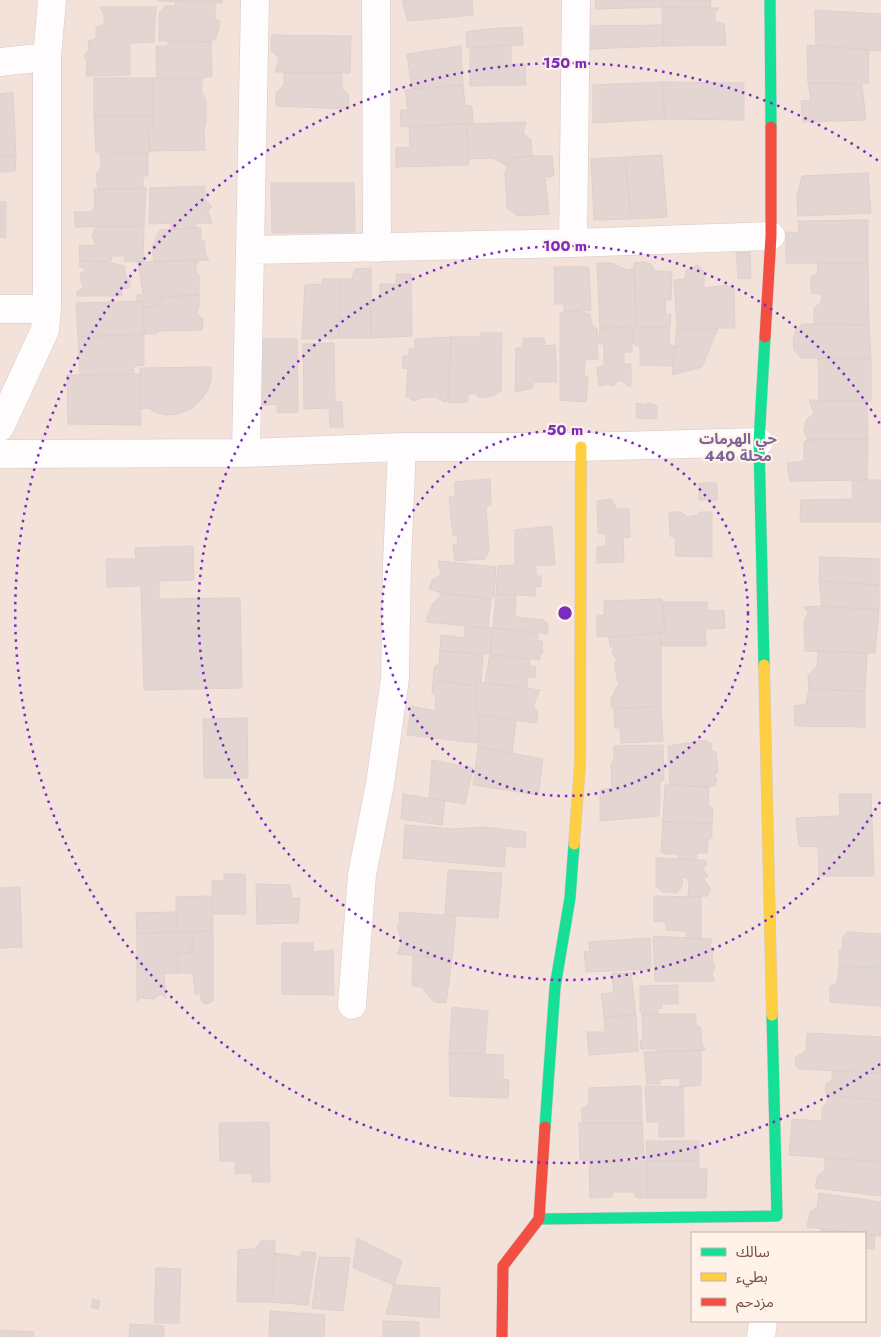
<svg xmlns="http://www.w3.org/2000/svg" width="881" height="1337" viewBox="0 0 881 1337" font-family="Jost,'Noto Sans Arabic',sans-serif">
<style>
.residential{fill:#f2e2d9;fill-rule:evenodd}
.building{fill:#e3d5d1;stroke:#e0d0cb}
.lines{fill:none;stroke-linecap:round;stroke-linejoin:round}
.street-casing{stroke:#d5cac6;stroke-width:29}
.fast-casing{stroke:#d6c9c6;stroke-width:12}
.slow-casing{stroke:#d6c9c6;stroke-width:12}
.jam-casing{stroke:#d6c9c6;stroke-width:12}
.street{stroke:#fefcfc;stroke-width:28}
.fast{stroke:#16e098;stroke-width:11}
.slow{stroke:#ffcf43;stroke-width:11}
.jam{stroke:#f24e42;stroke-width:11}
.ring{fill:none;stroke:#7b2cbf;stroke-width:2.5;stroke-dasharray:2.5 5}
.labels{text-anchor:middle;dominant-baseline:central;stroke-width:4;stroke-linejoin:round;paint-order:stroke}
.neighbourhood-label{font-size:15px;font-weight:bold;fill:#7c6499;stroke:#fff2e9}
.centre{fill:#7b2cbf;stroke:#fff2e9;stroke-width:2.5}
.ring-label{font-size:15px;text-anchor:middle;font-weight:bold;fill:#7b2cbf;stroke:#fff2e9;stroke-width:4;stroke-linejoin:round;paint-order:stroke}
</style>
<rect width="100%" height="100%" fill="#f7eee9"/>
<path class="residential" d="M0 0H881V1337H0ZM692 1233H865V1321H692Z"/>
<path class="building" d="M159 0H222V3L159 1Z
M410 0H472L473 15 408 21 402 1Z
M595 0H662V7L596 9Z
M662 0H711L710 8 662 7Z
M176 1 215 3V19L220 21 218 32 215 39 211 42 159 41V13L165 6H175Z
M100 7H156L154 42 130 43V75L86 76 87 60 84 55 89 50 88 41 96 39V27L104 25V14Z
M662 7 719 8 715 12V21L724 24 726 45 663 46Z
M815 10 881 14V51L816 45Z
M663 25V46L589 49 590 37 585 32V26Z
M522 27 523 45 467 48 466 32 485 29Z
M272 35 351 36 350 73 275 72 279 58 271 50Z
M168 41 211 42 212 76 202 78H157L156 46H168Z
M511 45V64H525L526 85 470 86V48Z
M807 45 869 50 868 83H808Z
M461 46 463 85 412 89 407 54Z
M284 72 342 73V89L348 94 349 109 276 106V93L284 85Z
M94 78H152V116H94Z
M152 78H202V93L206 100V121L204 129 205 150 150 151 148 131 152 130Z
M662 82 665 119 593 123V85Z
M662 82 744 83V120L665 119Z
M808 83 862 84 866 120 803 122 801 101 811 100Z
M463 85 465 105 472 106 473 123 401 127 400 110H408L405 90Z
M13 92 16 155 0 156V94Z
M94 116H152V130L148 131 150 151 148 154 96 152Z
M526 122 523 133 531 140 532 156 513 158 507 166 493 158 469 159 466 124Z
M466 124 469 165 396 167V148L410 147 409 127Z
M100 154H148V176H143V189H98L96 174 101 168Z
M16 155 15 171 0 172V156Z
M662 155 667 217 631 219 625 157Z
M532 156H552L554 176 545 177 549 214 518 216 507 208 505 174 507 166 513 158Z
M625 157 631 219 594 220 591 159Z
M868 173 871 213 798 216 797 197 802 176Z
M271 183H354L355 232 272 233Z
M205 186V199L212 207 208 211 212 223H196V228L171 229V223L149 224 150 188Z
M146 188 144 226 76 227 74 212H91L95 205 94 189Z
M0 202H6V238L0 237Z
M868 220V263H786V232L799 233 798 221Z
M97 226H144L143 262 124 261 125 256H111L112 260 108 262 80 261 79 245 96 246 92 235Z
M201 228V238L205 242V253L209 260 154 262 152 247 160 230Z
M750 252 751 278 738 279 736 253Z
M200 260 196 266V272L199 275V295L161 297V305L143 308V301H137V295L143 294 138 262Z
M80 261 108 262 124 266 126 277 130 280V288L121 289 122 296H77V292L84 287 81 281 80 274 86 270 79 266Z
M643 262 651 264 655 271 672 272 671 300H665L666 315 671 314 670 327H636L634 263Z
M597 263H612L627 270 634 268 636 327 600 328Z
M818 263H868L869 325 814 324V308L821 303 822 294 811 293V277L817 274Z
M698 265 704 271V288L726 285 734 289 735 328H677L674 280 685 279 686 270Z
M554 267H589L591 310 564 312V304H555Z
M371 268V338H339L340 279H352L355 269Z
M396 274H411L412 336 371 338 370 300 380 299V284H396Z
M322 279H340L339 338 302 339 305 285 323 284Z
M199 295V305L197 314 203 319 202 330 159 331 156 334H144L143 308 161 305V297Z
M143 301 144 334 78 337 76 303Z
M578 311 590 314 592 325 597 329 598 359 585 360 584 377H588L586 402 560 400V313Z
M802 324 869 325 871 358H801L794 350 793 340 796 330Z
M670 327 669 345 675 346 673 366 640 365V347L632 343V328Z
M600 328H632V352H624V364H631V387L619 380 613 386 608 384 599 386 597 367 604 366V344H599Z
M677 328H718L702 367 672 375Z
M481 333H502L501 391 493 396 479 398 476 394H468V402L448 403 451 337H481Z
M144 334V365L134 366V374L80 375 78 337Z
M451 337 448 400 444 402 436 397H424L414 401 406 396 408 369 402 368 403 356H409V349H415V339Z
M523 338H544L545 346 555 345 557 382H533V388L515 392 516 348H523Z
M261 339H297L298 412 278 413 277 404 255 406 254 389 263 376Z
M334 343 335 402H342L343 427H330L329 408 304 409 303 344Z
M818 358H871V401L819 400Z
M211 367V379L208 390 201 400 191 409 177 414 168 415 157 413 148 408 140 409V368Z
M140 374 141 425 68 424 67 375Z
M809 400 867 401 868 439 808 440 804 431 806 420 814 413Z
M636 403 645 405 649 403 657 406V419L637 418Z
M868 439 867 480 790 481 787 463 804 461V442L808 440Z
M490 479 491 505 486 506 489 550 485 559 455 561 453 545H458L457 536H453L449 497H455V482Z
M852 480H881V522H800L801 500 853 499Z
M699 483H717V500H699Z
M611 499 617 509H629L630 537 623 538 624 562 597 563V547L606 546V534L598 533 597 501Z
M669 512H681L687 517 697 515 700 512H712V557L676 556 675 537 670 536Z
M552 526 555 565H536V576H541V587L535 586V596L496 594 498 566 515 565V530Z
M193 546 194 580 159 581V599L240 598 242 688 144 690 141 586 107 587 106 559H136L135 548Z
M820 557 879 559V585L819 581Z
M438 561 496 567 494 597 491 599 442 593 429 589 432 580 441 575Z
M819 581 879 585V610L822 606Z
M442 593 491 599 488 628 427 622V617L433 604Z
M496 594 516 596 515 617 543 620 548 624 547 634 493 628Z
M662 599 665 632 609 637 597 636V616L604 615V601Z
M663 602H707L708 611 724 610 725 628 705 629 706 646H661V633L665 632Z
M822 606 879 610 875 653 805 651 804 621 808 613 804 607Z
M465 626 493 628 490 654 440 651 441 635 464 638Z
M493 628 538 634V640L543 642 542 648 543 653 540 656V660L490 654Z
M661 633V706L614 709 611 707V699L619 683 616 678 618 674 615 671V662L617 659 612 653 613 647 610 646 609 637Z
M440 651 483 655 481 682H477V686L433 680 434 667 439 664Z
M818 651 867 653 865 691 809 689 808 675 817 666Z
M490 654 530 659 529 666 536 667 535 678 528 677 527 688 485 683Z
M433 680 477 686 475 711 480 715 478 743 407 735 411 706 435 711 436 697 432 692Z
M477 682 540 690 533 706 538 713 536 723 480 715 475 711Z
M809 689 865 691V727L795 726 794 706 806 704Z
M661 706 663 741 621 743 620 728H615L614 709Z
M480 715 516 721 512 753 478 747Z
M247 718 248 778H204L203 719Z
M705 740 712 744 711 750 716 752 718 772 714 775 717 780 715 785 709 787 670 785 668 746Z
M663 745 664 780 660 781 659 816 600 821V790L612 788 611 765 614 758V746Z
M478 747 543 759 538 795 473 785Z
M432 760 473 768 465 804 429 798Z
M665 784 709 787 708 805 713 809 712 823 663 822Z
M403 794 445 801 442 825 401 819Z
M839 794H871L874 876H819L818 847 799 846 796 818 840 816Z
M663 822 712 823V837L708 841 707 853H697L696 860 678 859V854H665L661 852Z
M405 825 451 829 484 827 526 832 525 848 506 846 504 867 403 858Z
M656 858 705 860 707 865 703 869 708 877 703 878 711 890 707 896 688 897 689 880 683 876 682 886 677 893 663 892 656 886Z
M448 870 502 873 498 918 445 915Z
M224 874H245L246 914H213L212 881H224Z
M256 884 290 885 292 898H300L298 923 257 924Z
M20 887 22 947 0 948V888Z
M212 896 213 931 176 932V897Z
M654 896 701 897V938H687L686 931 667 930 665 921 654 922Z
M176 912V932L137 934 136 913Z
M399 912 456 916 452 959 397 954 402 942 397 927 400 922Z
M213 931V1001L207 1004 202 1002 200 994H195L193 973H178L177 953 192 952V932Z
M176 932H192V952L177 953 178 973 164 974 166 998 160 994 154 999 141 998 137 1001V934Z
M847 932 881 934V968L839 966V951L842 950 843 938Z
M653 936 712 939 710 946 713 949 712 959 715 968 712 974 715 981H655Z
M650 938 651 969 586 972 584 952 590 951 589 942Z
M282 943H313L314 952 333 950 334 995 282 994Z
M413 956 452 959 446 1003 434 1002 421 987 412 986Z
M839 966 881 968V1006L830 1002V986L837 983Z
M612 973H631L636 1015 604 1017 601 994 614 993Z
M678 985V1004H662V1008L658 1009V1014H642L640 1011V986Z
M452 1007 488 1011 485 1054 449 1053Z
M642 1014H696V1025L701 1028 702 1045 706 1050 657 1052 656 1049H641L640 1040H643Z
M636 1015 638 1051 589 1055 587 1032H605L604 1017Z
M807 1033 881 1037V1073L798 1069 795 1063 796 1057 806 1051Z
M701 1050V1085L680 1087V1078L660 1079V1084H647L644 1052Z
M449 1053 503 1055V1079L509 1080 508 1098 450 1096Z
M832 1071 881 1073V1100L827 1095 825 1088 827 1083 832 1080Z
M641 1086 642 1123H583L581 1109 589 1104V1088Z
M645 1086 683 1087 684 1137H659V1122H647Z
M827 1095 881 1100V1162L789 1155 792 1119 822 1121V1108L828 1101Z
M269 1122 270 1182H252V1173L235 1174V1161H220L219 1123Z
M579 1123H642L644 1158H622L623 1161H589L580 1159Z
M646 1141H699V1160L647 1161Z
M825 1158 881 1162V1196L815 1188 818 1175 825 1170Z
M699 1160V1169H707L706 1198H648L647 1161Z
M589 1161H647L648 1198H637L633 1192H613L612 1197 590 1198Z
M819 1193 881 1202V1236L807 1227 810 1212 817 1208Z
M821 1229 862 1233H820Z
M865 1234 875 1235 874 1249 865 1248Z
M357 1238 402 1261 394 1285 353 1268Z
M261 1241H275L272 1302H237L238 1250 255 1249Z
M302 1251 316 1253 308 1305 272 1302 275 1253 301 1257Z
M319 1257 350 1258 343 1311 312 1308Z
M156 1268 181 1269 179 1323H154Z
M394 1285 440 1288 439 1318 386 1314Z
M93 1299 100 1301 98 1309 91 1307Z
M270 1311 325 1315 324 1337H269Z
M383 1321 419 1322V1337H383Z
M130 1324 164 1326V1337H129Z
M0 1330 34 1332 33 1337H0Z"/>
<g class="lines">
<defs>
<path id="street" d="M376 0 377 248
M0 62 47 57
M573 243 576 0
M251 250 573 243 771 236
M0 309H47
M0 427 45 330 47 309V57L52 0
M246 453 255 0
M0 454 246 453 402 447H581L759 442
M352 1005 362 875 380 784 395 678 397 564 402 447
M761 1337 763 1321"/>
<path id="fast" d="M770 0 771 127
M764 665 759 442 765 337
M545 1127 555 987 570 898 574 844
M539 1219 777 1216 772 1015"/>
<path id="slow" d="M764 665 772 1015
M574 844 580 766 581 447"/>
<path id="jam" d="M765 337 771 236V127
M502 1337 503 1266 539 1219 545 1127"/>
</defs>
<use href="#street" class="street-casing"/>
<use href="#fast" class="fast-casing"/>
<use href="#slow" class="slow-casing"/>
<use href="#jam" class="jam-casing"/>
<use href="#street" class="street"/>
<use href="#fast" class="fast"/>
<use href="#slow" class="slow"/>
<use href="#jam" class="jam"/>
</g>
<g class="ring">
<circle cx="565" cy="613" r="183"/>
<path d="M880 802A367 367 0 1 1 880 424"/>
<path d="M880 1064A550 550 0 1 1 880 162"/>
</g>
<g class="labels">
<g class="neighbourhood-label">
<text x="738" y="439">حي الهرمات<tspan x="738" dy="17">محلة 440</tspan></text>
</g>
</g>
<circle cx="565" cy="613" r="8" class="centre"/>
<g class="ring-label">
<text x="565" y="68">150 m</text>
<text x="565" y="251">100 m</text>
<text x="565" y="435">50 m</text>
</g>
<rect x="691" y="1232" width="175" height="90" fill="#fff2e9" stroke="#c8b1a9"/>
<rect x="701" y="1248" width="25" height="8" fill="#16e098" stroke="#c8b1a9"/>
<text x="736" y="1257" font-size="15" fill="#754f48">سالك</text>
<rect x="701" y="1273" width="25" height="8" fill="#ffcf43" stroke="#c8b1a9"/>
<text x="736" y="1282" font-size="15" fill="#754f48">بطيء</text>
<rect x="701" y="1298" width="25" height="8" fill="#f24e42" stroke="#c8b1a9"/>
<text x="736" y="1307" font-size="15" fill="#754f48">مزدحم</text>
</svg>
